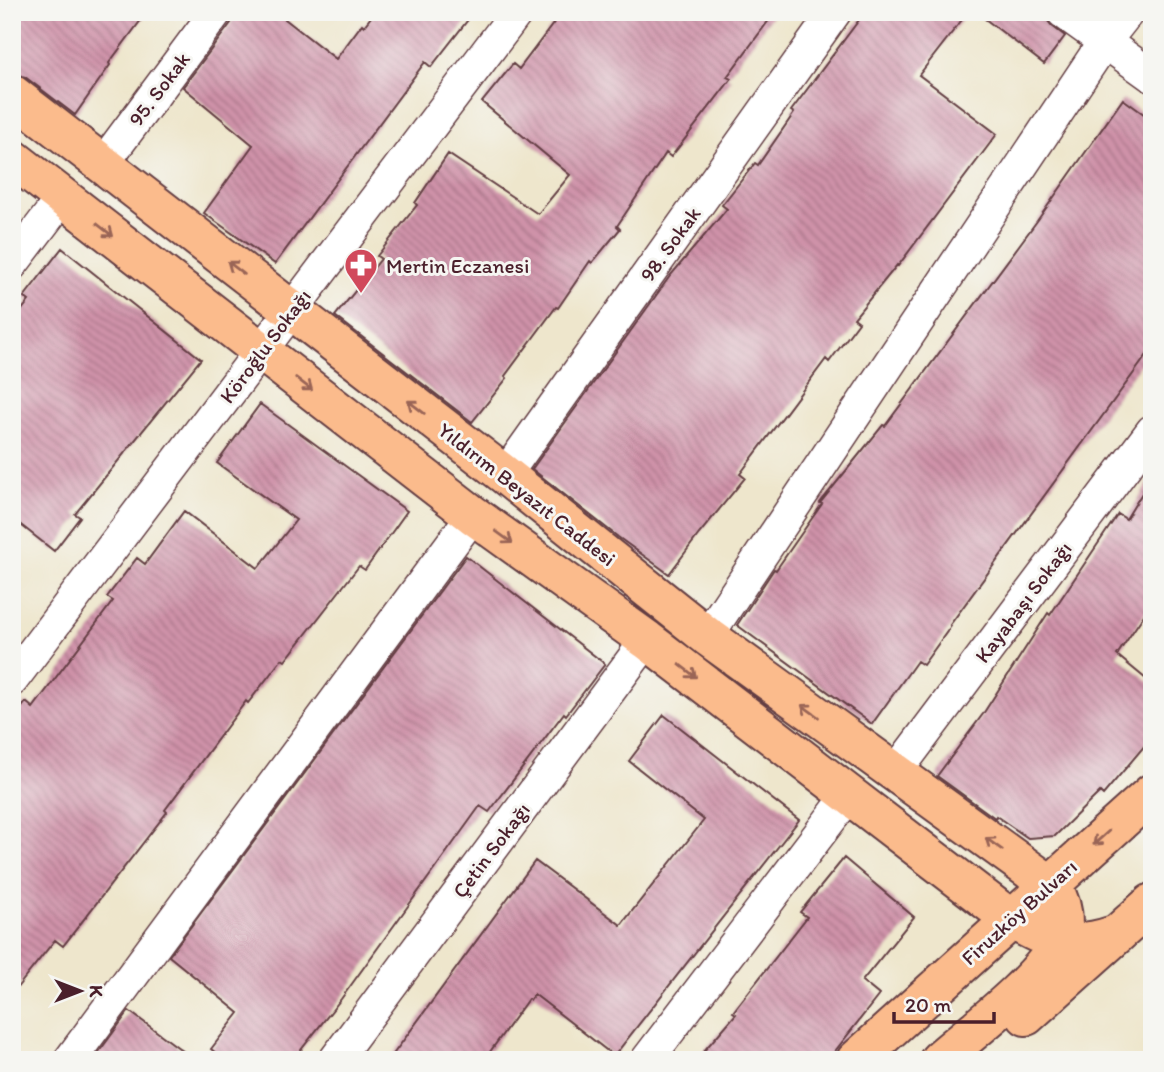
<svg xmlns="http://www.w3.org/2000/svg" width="1164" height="1072" viewBox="0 0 1164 1072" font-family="Itim,sans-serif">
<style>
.building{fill:url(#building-back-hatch)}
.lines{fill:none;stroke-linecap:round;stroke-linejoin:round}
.street-casing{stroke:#633d43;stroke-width:35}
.primary-casing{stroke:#633d43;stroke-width:42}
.street{stroke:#fff;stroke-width:32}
.primary{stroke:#fbbb8c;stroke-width:38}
.oneway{stroke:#9a6557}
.labels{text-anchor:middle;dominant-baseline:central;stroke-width:6;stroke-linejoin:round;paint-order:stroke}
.street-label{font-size:21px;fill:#4a1f2b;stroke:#f6f6f2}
.poi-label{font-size:21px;fill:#4a1f2b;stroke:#f6f6f2;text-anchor:start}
</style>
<defs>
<pattern id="building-back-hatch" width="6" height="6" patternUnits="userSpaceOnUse" patternTransform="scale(1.75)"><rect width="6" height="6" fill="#cf92a9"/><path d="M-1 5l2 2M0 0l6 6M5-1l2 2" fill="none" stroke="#aa778a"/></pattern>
</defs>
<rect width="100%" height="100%" fill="#f6f6f2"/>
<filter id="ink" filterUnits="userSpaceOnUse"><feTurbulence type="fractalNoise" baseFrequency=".0143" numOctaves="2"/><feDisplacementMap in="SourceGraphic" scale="14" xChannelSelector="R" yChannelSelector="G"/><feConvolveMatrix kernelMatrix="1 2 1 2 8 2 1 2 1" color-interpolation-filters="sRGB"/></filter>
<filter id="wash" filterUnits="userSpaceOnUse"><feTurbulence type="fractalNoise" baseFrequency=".00686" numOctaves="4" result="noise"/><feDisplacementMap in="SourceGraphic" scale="28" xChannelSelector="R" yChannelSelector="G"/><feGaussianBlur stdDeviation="1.57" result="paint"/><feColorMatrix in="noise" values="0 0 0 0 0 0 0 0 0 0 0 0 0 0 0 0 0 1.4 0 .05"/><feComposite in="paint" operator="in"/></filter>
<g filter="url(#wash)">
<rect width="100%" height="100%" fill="#eee6cc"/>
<g id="blocks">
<path class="building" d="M12 12H147L109 63 110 65 75 115 25 77 12 73Z
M235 12H276L336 59 362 24 364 26 375 12H474L431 67 425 62 275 264 204 213 253 145 183 87 231 23Z
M562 12H775L727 77 731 79 671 157 666 153 617 226 620 229 592 263 590 261 558 308 556 307 505 376 507 378 472 422 335 316 381 259 377 256 417 205 415 203 448 154 538 214 570 175 482 102 513 64 519 69Z
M865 12H968L919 75 997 134 898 266 897 265 854 318 859 322 829 362 826 359 740 474 745 478 699 534 669 574 618 537 532 469 670 276 727 209 722 205 755 163 758 165 794 113 791 111Z
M976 12H1045L1047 20 1052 26 1065 36 1044 64Z
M1123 99 1152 120V348L950 625 951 626 923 665 917 661 872 724 737 625 774 569 776 570 822 504 820 503 883 425 885 426 1037 221Z
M62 248 201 359 75 514 80 517 54 551 12 518V322L29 301 24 297Z
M260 404 407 511 365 570 359 566 285 661 282 659 248 703 246 701 165 810 167 812 63 946 55 940 12 994V719L26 702 33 708 113 601 107 597 137 558 145 564 184 511 258 568 296 520 217 463Z
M1152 477V603L1117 655 1152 684V737L1103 795 1100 792 1055 836 1028 838 996 816 995 818 937 776 983 714 1048 613 1050 615 1118 514 1126 519Z
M466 556 605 664 566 715 564 713 489 812 480 806 341 999 293 1060H225L211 1049 239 1013 169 956Z
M664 715 799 820 614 1056 534 994 530 1000 528 999 484 1060H389L535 861 621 925 704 820 629 761Z
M844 858 914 917 862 981 879 995 828 1060H696L736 1014 733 1012 807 917 800 912Z
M129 1011 195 1060H93Z"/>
</g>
</g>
<g filter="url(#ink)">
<use href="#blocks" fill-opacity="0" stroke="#633d43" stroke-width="2"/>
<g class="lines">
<defs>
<path id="street" d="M1063 12 1152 76
M102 165 216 12
M12 264 63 197
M505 475 835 12
M707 636 1105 41 1128 12
M12 680 517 12
M895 773 1152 431
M70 1060 473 515
M335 1060 647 640
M647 1060 849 795"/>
<path id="primary" d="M12 94 505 475 707 636 1049 884C1064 902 1067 924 1057 945 1041 979 970 1033 939 1060
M12 158 473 515 647 640 1011 919C1049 941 1071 950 1114 935
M1026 1016 1152 903
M856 1060 1152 793"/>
</defs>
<use href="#street" class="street-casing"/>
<use href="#primary" class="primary-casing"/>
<use href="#street" class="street"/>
<use href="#primary" class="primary"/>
</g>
<defs><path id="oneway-shaft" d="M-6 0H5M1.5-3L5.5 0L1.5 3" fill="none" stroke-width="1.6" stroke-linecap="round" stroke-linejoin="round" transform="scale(1.75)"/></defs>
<g class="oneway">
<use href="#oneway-shaft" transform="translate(105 230) rotate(38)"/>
<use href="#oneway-shaft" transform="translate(236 268) rotate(-143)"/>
<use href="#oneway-shaft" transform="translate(304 384) rotate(38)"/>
<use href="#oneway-shaft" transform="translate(416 407) rotate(-142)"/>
<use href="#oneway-shaft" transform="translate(504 537) rotate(36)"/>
<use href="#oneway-shaft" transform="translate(688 671) rotate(37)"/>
<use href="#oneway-shaft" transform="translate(810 711) rotate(-144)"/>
<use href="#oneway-shaft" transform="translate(1101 838) rotate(138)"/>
<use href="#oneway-shaft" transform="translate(994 844) rotate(-144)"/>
</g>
</g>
<defs>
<symbol id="pharmacy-pin" viewBox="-11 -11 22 30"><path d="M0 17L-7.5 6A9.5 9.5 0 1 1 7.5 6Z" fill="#d1495b" stroke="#f6f6f2"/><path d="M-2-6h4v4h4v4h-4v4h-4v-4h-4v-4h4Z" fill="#fff"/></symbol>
</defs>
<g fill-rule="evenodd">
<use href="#pharmacy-pin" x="342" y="246" width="38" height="52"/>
</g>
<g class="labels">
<g class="street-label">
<text transform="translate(159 89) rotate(-53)">95. Sokak</text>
<text transform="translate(670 244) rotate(-54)">98. Sokak</text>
<text transform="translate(265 346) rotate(-53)">Köroğlu Sokağı</text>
<text transform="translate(527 494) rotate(38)">Yıldırım Beyazıt Caddesi</text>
<text transform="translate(1023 602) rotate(-53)">Kayabaşı Sokağı</text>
<text transform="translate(491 850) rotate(-53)">Çetin Sokağı</text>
<text transform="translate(1019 912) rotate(-42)">Firuzköy Bulvarı</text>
</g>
<g class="poi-label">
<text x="386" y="265">Mertin Eczanesi</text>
</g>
</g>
<rect width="1164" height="1072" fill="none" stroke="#f6f6f2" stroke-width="42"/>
<g transform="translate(80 991) rotate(90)" stroke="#f6f6f2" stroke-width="5" paint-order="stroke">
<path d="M0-5L12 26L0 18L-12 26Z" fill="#4a1f2b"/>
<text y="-10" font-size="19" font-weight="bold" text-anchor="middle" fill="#4a1f2b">K</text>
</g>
<path d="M894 1012v10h100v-10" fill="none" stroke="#4a1f2b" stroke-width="3.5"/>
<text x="905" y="1012" font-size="21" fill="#4a1f2b" stroke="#f6f6f2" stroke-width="5" paint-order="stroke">20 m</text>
</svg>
